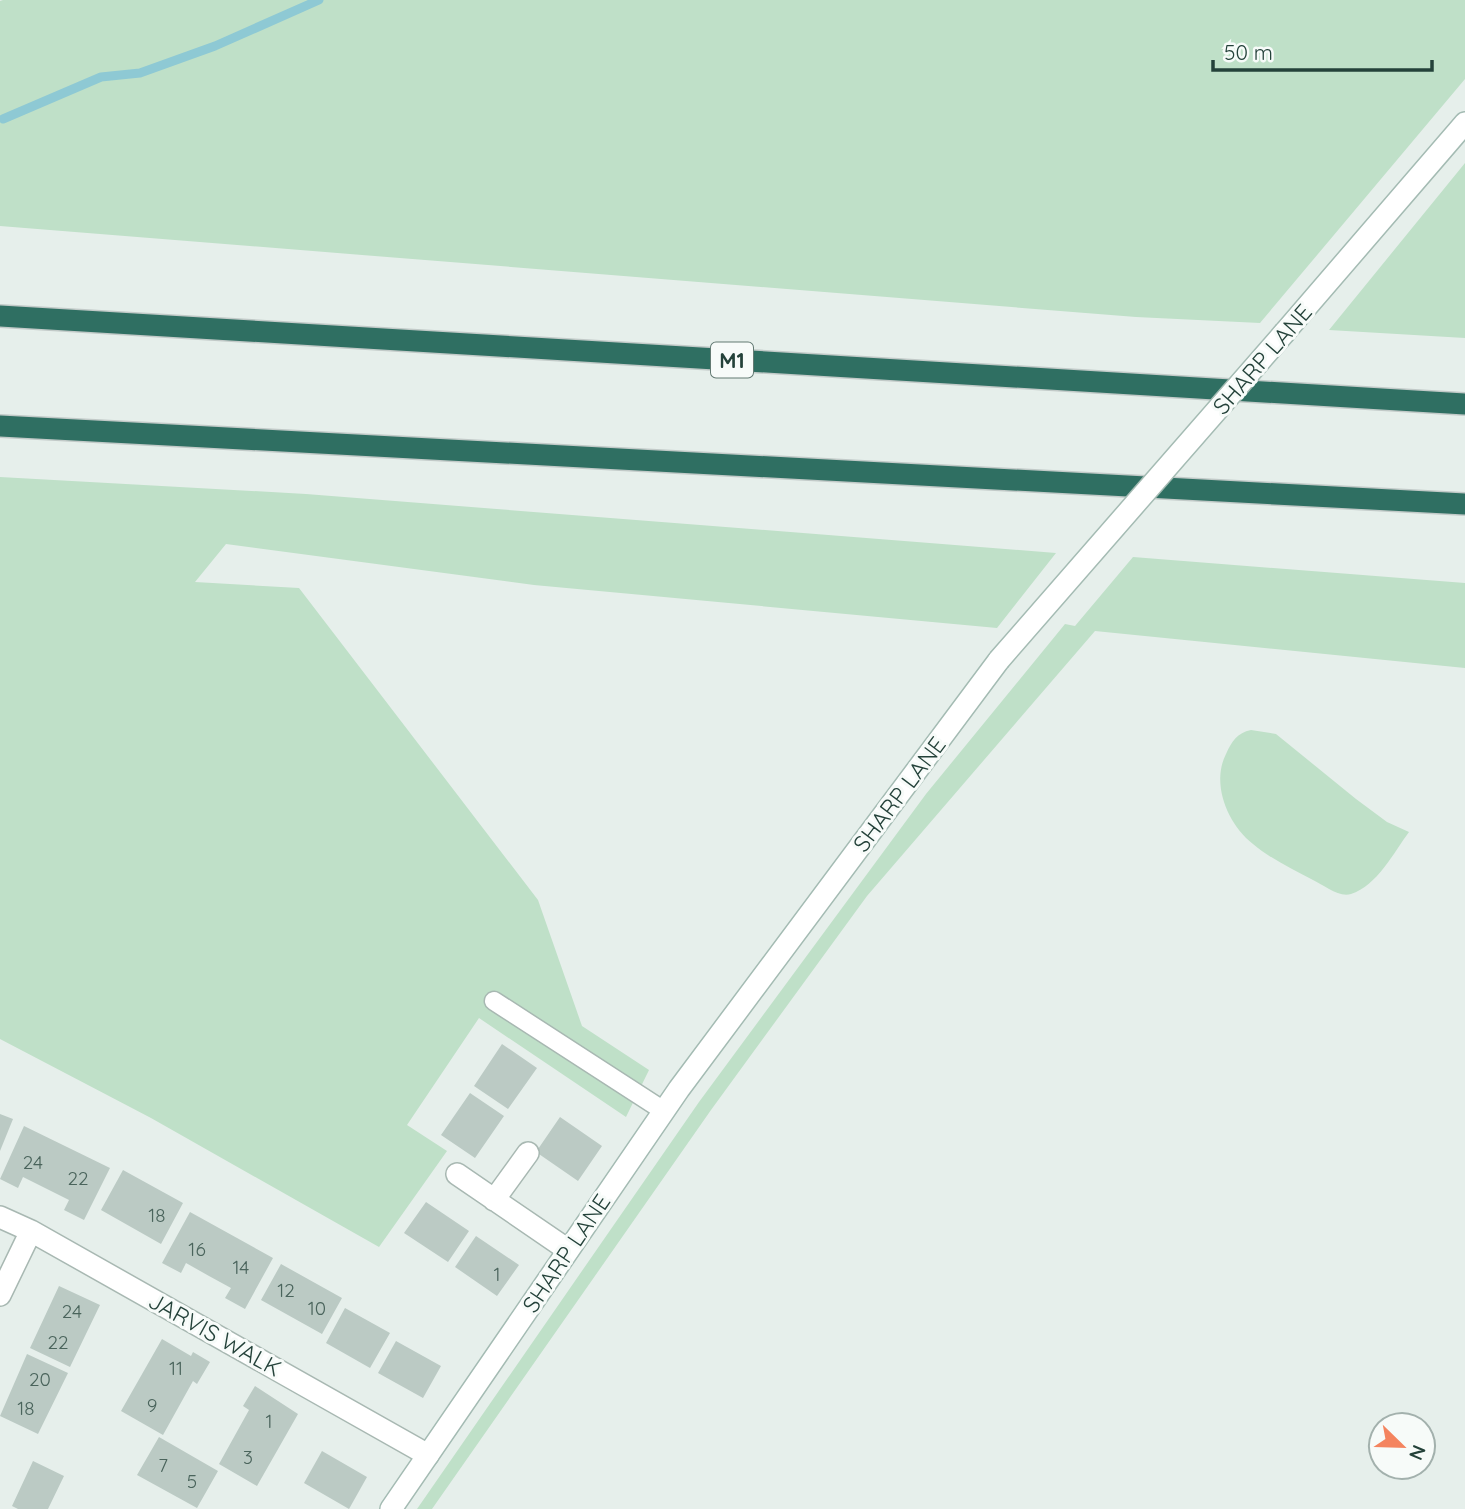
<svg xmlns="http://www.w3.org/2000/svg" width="1465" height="1509" viewBox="0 0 1465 1509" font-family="Quicksand,sans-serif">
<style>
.green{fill:#bfe0c8}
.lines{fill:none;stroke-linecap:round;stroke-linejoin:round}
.stream{stroke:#8ec9d4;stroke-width:9}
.building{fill:#bbcac4}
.lane-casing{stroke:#a8b8b2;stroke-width:21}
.street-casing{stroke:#a8b8b2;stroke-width:24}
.secondary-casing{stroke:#a4bbb3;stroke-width:24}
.highway-casing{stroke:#c2cac8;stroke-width:24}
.lane{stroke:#fff;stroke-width:18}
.street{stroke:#fff;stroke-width:21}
.secondary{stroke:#fff;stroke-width:21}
.highway{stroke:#2f6f62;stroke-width:21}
.secondary-bridge-casing{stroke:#a4bbb3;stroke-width:24;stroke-linecap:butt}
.secondary-bridge{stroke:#fff;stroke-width:21}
.labels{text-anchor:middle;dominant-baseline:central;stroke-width:6;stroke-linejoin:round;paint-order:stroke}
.number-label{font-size:19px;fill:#4a645c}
.shield{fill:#f7fbf9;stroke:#637a73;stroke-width:2}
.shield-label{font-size:21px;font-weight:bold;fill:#24423a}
.street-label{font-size:23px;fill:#24423a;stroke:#f7fbf9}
</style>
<rect width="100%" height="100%" fill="#e6efeb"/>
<path class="green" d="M1465 0V79L1260 323 1136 317 0 226V1L3 0Z
M1465 163V338L1329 330Z
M0 477 306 494 1056 553 997 628 534 585 226 544 195 582 299 588 538 900 582 1026 649 1070 626 1117 479 1018 407 1125 447 1151 379 1247 151 1118 0 1039Z
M1133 557 1465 583V668L1095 631 867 896 711 1110 432 1509H417L699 1102 926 794 1065 624 1075 626Z
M1251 730 1276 734 1356 799 1387 822 1409 832C1394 852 1377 886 1351 894 1339 898 1324 885 1313 880 1292 869 1271 859 1253 844 1227 824 1211 783 1226 754 1232 741 1237 733 1251 730Z"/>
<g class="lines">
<path class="stream" d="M3 119 101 77 140 73 215 46 319 0"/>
</g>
<path class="building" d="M502 1044 537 1068 508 1109 474 1086Z
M470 1093 504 1116 475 1158 441 1135Z
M0 1114 13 1119 0 1151Z
M560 1117 602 1146 578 1181 536 1152Z
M24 1126 110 1168 84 1220 64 1210 69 1200 23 1177 18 1188 0 1179Z
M123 1170 183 1203 161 1244 101 1210Z
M426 1202 469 1231 448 1262 404 1233Z
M190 1212 273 1258 245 1309 225 1298 231 1288 209 1276 186 1263 181 1273 162 1263Z
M476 1236 519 1265 497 1296 455 1267Z
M281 1264 342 1298 322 1334 261 1300Z
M59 1286 100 1305 70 1367 30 1348Z
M345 1308 390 1333 370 1368 326 1343Z
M162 1339 191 1356 193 1352 210 1362 197 1384 193 1381 163 1435 121 1411Z
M396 1341 441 1366 423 1398 378 1373Z
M27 1354 68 1373 38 1434 0 1416Z
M255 1386 298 1414 257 1486 219 1464 249 1410 243 1406Z
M159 1437 218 1471 197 1508 137 1475Z
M322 1451 367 1477 349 1509 304 1483Z
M33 1461 64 1476 48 1509H18L12 1506Z"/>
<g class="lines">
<defs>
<path id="lane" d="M494 1001 664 1111"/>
<path id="street" d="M457 1174 568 1250
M494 1200 528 1153
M0 1217 31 1231 428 1455
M0 1295 31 1231"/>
<path id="secondary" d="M1285 332 1465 123
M391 1509 679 1089 999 660"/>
<path id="highway" d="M0 316 1465 404
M0 426 1465 504"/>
</defs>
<use href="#lane" class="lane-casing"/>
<use href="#street" class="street-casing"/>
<use href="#secondary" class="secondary-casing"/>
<use href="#highway" class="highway-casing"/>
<use href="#lane" class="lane"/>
<use href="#street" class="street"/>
<use href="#secondary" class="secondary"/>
<use href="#highway" class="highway"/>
<defs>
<path id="secondary-bridge" d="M999 660 1285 332"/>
</defs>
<use href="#secondary-bridge" class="secondary-bridge-casing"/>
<use href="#secondary-bridge" class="secondary-bridge"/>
</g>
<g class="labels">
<g class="number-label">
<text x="33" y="1162">24</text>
<text x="78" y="1178">22</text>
<text x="157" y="1215">18</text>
<text x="197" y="1249">16</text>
<text x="241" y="1267">14</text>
<text x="497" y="1274">1</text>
<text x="286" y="1290">12</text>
<text x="317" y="1308">10</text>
<text x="72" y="1311">24</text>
<text x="58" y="1342">22</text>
<text x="176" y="1368">11</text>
<text x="40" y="1379">20</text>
<text x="152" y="1405">9</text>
<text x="26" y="1408">18</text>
<text x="269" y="1421">1</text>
<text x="248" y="1457">3</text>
<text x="163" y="1465">7</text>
<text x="192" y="1481">5</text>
</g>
<rect class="shield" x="711" y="342.5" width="42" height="35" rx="5"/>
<g class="shield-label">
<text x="732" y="360">M1</text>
</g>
<g class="street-label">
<text transform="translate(1262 359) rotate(-49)">SHARP LANE</text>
<text transform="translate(899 794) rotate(-53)">SHARP LANE</text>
<text transform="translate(566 1253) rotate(-56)">SHARP LANE</text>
<text transform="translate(215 1334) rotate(29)">JARVIS WALK</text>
</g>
</g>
<g transform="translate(1402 1446) rotate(113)"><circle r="33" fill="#f7fbf9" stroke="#a3b1ad" stroke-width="2"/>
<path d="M0-5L12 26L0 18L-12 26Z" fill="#f4845f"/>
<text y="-10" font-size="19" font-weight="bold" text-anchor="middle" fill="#24423a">N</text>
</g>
<path d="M1213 60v10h219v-10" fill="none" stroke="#24423a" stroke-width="3.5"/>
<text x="1224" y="60" font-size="21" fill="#24423a" stroke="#f7fbf9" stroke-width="5" paint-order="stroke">50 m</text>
</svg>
